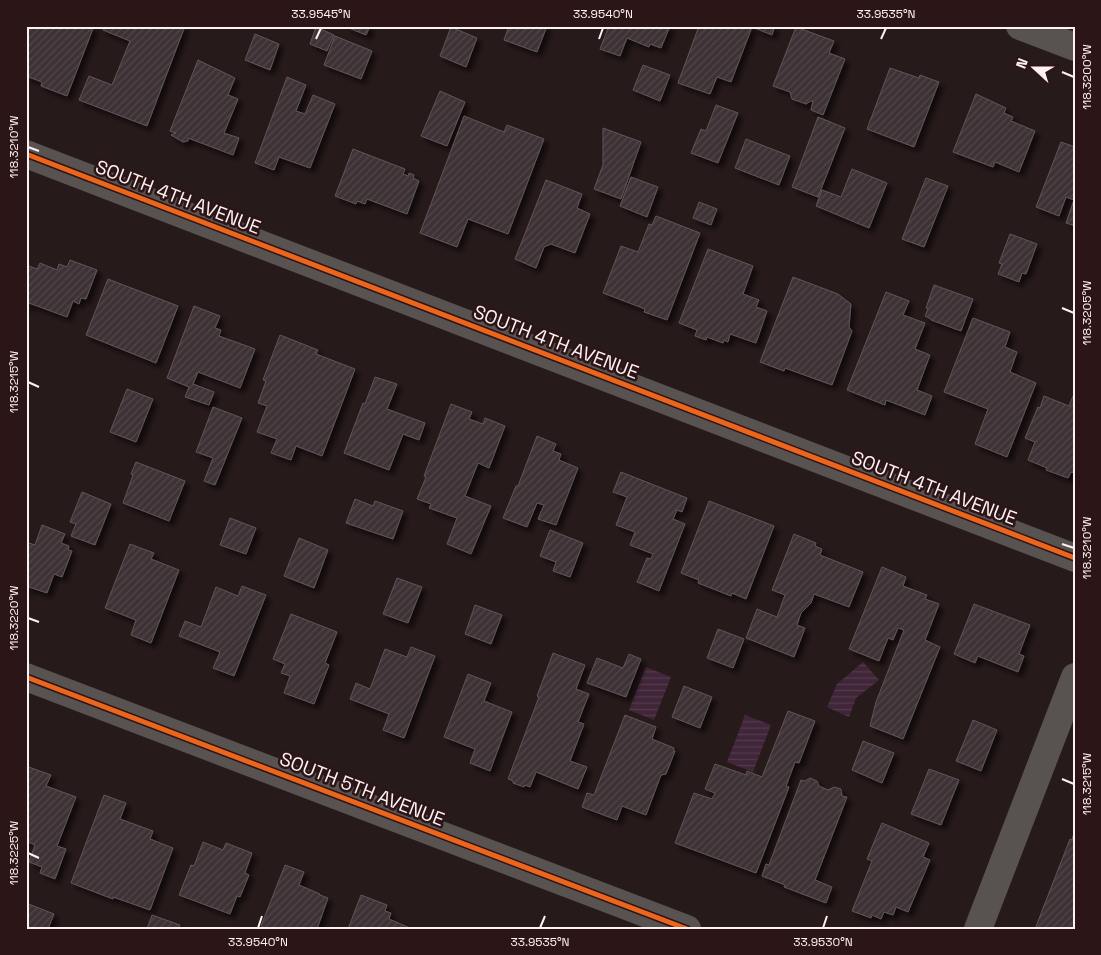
<svg xmlns="http://www.w3.org/2000/svg" width="1101" height="955" viewBox="0 0 1101 955" font-family="'Space Grotesk',sans-serif">
<style>
.water{fill:url(#water-rules)}
.building{fill:url(#building-hatch);stroke:#615558;filter:url(#shadow)}
.lines{fill:none;stroke-linecap:round;stroke-linejoin:round}
.minor{stroke:#585251;stroke-width:28}
.cycleway-casing{stroke:#2c1516;stroke-width:8}
.cycleway{stroke:#eb651d;stroke-width:5}
.ticks{fill:none;stroke:#fff0f1;stroke-width:2}
.labels{text-anchor:middle;dominant-baseline:central;stroke-width:5;stroke-linejoin:round;paint-order:stroke}
.street-label{font-size:19px;fill:#fff0f1;stroke:#2c1516}
.neatline{fill:none;stroke:#fff0f1;stroke-width:2}
.ticks-label{font-size:12px;text-anchor:middle;fill:#fff0f1}
</style>
<defs>
<pattern id="water-rules" width="6" height="5" patternUnits="userSpaceOnUse" patternTransform="scale(1.25)"><rect width="6" height="5" fill="#402638"/><path d="M0 2.5h6" fill="none" stroke="#533b4c"/></pattern>
<pattern id="building-hatch" width="6" height="6" patternUnits="userSpaceOnUse" patternTransform="scale(1.25)"><rect width="6" height="6" fill="#3e3235"/><path d="M-1 1l2-2M0 6l6-6M5 7l2-2" fill="none" stroke="#514649"/></pattern>
<filter id="shadow"><feDropShadow dx="4.5" dy="4.5" stdDeviation="2.5" flood-color="#0009"/></filter>
</defs>
<rect width="100%" height="100%" fill="#271a1b"/>
<path class="water" d="M863 662 879 680 856 698 849 717 827 707 837 684Z
M646 667 671 677 654 720 629 710Z
M745 715 771 725 753 772 727 762Z"/>
<path class="building" d="M26 26H94L67 96 41 86 42 82 26 76Z
M104 26H185L147 126 79 100 89 76 112 85 130 41 103 30Z
M344 26H370L366 35Z
M509 26H547L537 52 504 40Z
M609 26H670L661 48 650 44 649 47 627 38 620 56 600 49Z
M699 26H775L772 35 752 27 731 82 717 77 710 94 678 83Z
M316 27 334 35 327 51 310 44Z
M451 27 477 38 466 67 440 56Z
M796 27 834 41 829 53 845 59 823 115 811 110 813 101H811L806 104 792 99 790 92 773 86Z
M255 34 279 44 270 70 245 60Z
M335 36 372 51 361 79 324 65Z
M198 60 235 78 228 95 238 99 224 133 239 138 233 155 188 138V141L183 142 171 135 176 133 170 131Z
M643 65 670 75 660 101 633 90Z
M890 68 919 78 920 75 939 82 914 147 867 129Z
M287 77 306 85 296 111 305 114 313 95 335 104 310 168 279 157 274 170 255 163Z
M440 91 465 102 447 146 421 136Z
M976 94 1006 108 1004 113 1013 117 1011 121 1035 131 1019 172 995 162 993 167 953 152Z
M716 105 738 113 718 163 691 153 701 129 706 131Z
M464 116 504 132 507 125 544 139 508 234 468 219 457 247 420 233Z
M818 117 845 128 818 197 792 187Z
M603 128 641 142 621 199 594 189 603 165Z
M746 139 790 156 779 185 735 168Z
M1061 142 1075 147V226L1066 223 1074 200 1066 197 1059 216 1036 207Z
M353 149 405 169 403 174 408 176 409 173 414 175 413 178 419 181 407 214 367 199 365 204 357 201 356 204 335 196Z
M852 169 887 183 869 228 816 206 822 190 841 197Z
M631 177 658 187 647 217 620 206Z
M926 178 948 186 924 247 902 239Z
M546 180 582 194 577 208 590 214 575 253 551 244 544 247 536 268 515 259Z
M699 202 717 209 711 225 693 218Z
M656 216 700 233 667 320 644 312 645 309 603 293 621 246 638 252 649 224 652 225Z
M1010 234 1037 244 1026 274 1022 273 1019 282 998 274 1002 264 999 263Z
M708 249 753 266 743 294 759 300 756 307 767 311 756 343 730 334 728 342 724 340 723 343 707 337 706 340 695 336 697 330 679 323Z
M70 260 97 270 86 299 81 298 79 304 73 301 67 317 29 303 26 309V265L37 269 40 263 57 270 59 264 67 267Z
M793 277 838 294 851 304 849 327 852 331 832 385 785 368 784 371 760 362Z
M108 279 178 306 156 363 86 335Z
M934 285 973 299 961 331 931 320V319L925 316 928 309 926 308Z
M886 292 909 301 903 315 925 323 915 349 930 355 917 390 932 396 925 415 886 400 885 405 847 390Z
M194 306 220 316 215 328 221 330 219 336 255 349 240 388 198 372 193 384 214 392 209 405 185 397 189 387 167 378Z
M973 318 1010 332 1005 347 1017 352 1010 372 1036 383 1007 457 975 444 988 409 944 392Z
M280 335 318 350 316 354 355 369 322 456 296 446 291 460 271 453 277 439 257 432 267 406 258 403 266 381 263 380Z
M375 377 397 384 387 409 425 423 419 440 403 434 389 470 344 453 363 403 365 404Z
M127 389 153 399 136 442 110 432Z
M1044 396 1069 406 1073 396 1075 397V473L1071 472 1068 478 1046 470 1047 468 1028 460 1035 442 1025 438 1038 407 1040 408Z
M451 404 472 412 469 419 483 424 485 418 505 426 489 468 478 463 465 496 491 506 471 554 447 544 457 518 429 508 431 504 417 499 426 477 424 476Z
M213 407 242 418 215 485 204 481 213 458 196 452Z
M537 436 556 444 553 451 561 454 559 460 578 468 556 525 538 519 544 505 537 503 527 527 503 518 516 486H518Z
M136 462 185 481 169 521 123 503 133 475 131 474Z
M621 472 687 498 682 512 677 510 673 519 685 524 659 591 637 582 647 558 651 559 653 554 630 545 635 532 616 525 627 497 613 492Z
M82 492 111 504 95 545 71 536 76 524 70 522Z
M355 499 373 506 375 501 403 511 393 539 346 523Z
M709 501 774 526 746 599 732 593 731 596 698 583 699 580 681 573Z
M230 518 256 528 246 554 220 545Z
M42 525 65 534 61 543 69 546 68 550 72 551 62 577 54 574 47 593 29 587 27 592 26 542 35 545Z
M550 530 583 543 570 577 553 571 556 562 540 556Z
M794 534 816 543 815 546 822 549 820 555 863 572 849 607 814 594 811 603 801 613 797 625 805 628 794 657 746 638 757 609 777 617 785 595 772 590Z
M299 538 328 550 314 588 284 576Z
M130 544 154 553 151 559 179 570 151 643 131 635 136 620 105 608Z
M882 567 906 577 903 586 927 595 925 599 939 604 925 640 940 647 903 739 870 726 876 702 904 630 898 628 893 640 888 638 879 661 849 649Z
M397 578 422 587 408 623 383 614Z
M242 586 266 595 234 676 213 668 220 652 179 636 185 621 201 627 216 587 238 596Z
M974 604 1030 625 1019 654 1024 656 1018 672 978 656 975 663 954 654Z
M475 605 502 615 491 644 465 634Z
M291 614 337 632 325 663 329 665 314 704 284 693 290 676 281 673 285 664 273 659Z
M718 629 744 639 733 668 707 658Z
M411 647 435 656 404 738 383 730 389 714 350 699 356 683 370 689 385 649 407 657Z
M553 653 585 665 576 689 589 694 578 722 584 724 570 761 587 767 578 789 536 772 530 787 525 785 524 787 513 783V781L508 779 539 697 537 696Z
M629 654 641 659 626 697 587 683 597 658 623 668Z
M468 674 491 683 484 701 512 712 490 771 470 763 475 749 444 737Z
M684 686 712 697 700 728 672 717Z
M788 711 815 721 799 763 795 762 786 786 789 787 756 873 675 843 694 793 712 799 715 793 705 789 715 764 746 775 747 771 762 777Z
M625 715 656 727 652 739 674 748 673 750 675 751 666 774 661 775 646 815 622 806 617 820 582 807 587 793 594 795Z
M973 720 997 730 981 771 956 761Z
M863 741 894 753 882 783 852 770Z
M26 766 51 775 46 786 76 797 57 846 66 849 55 879 40 873 42 867 29 862 35 845 26 841Z
M929 769 959 780 941 825 911 814Z
M810 778 817 781 819 786 828 790 834 787 841 789 842 796 847 797 815 880 832 887 826 903 784 887 785 885 762 876 766 864 769 865 801 780 805 781Z
M104 795 126 803 120 819 153 831 150 839 173 848 150 910 113 897V899L71 883Z
M882 823 929 843 923 857 930 860 908 912 896 907 893 915 884 912 881 919 872 915 871 918 852 911 872 861 867 859Z
M1074 833 1075 929H1035L1070 839 1072 840Z
M203 842 223 850 226 843 252 853 245 873 249 875 240 897 237 896 230 914 179 895 191 865 194 866Z
M285 865 304 872 299 885 320 894V895L328 898 317 929H267L261 926Z
M361 895 387 905 385 911 391 913 389 919 410 928V929H348Z
M26 903 54 914 48 929H26Z
M152 915 180 925 178 929H147Z"/>
<g class="lines">
<path class="minor" d="M1020 26 1075 47
M26 154 1075 558
M26 677 687 929
M978 929 1075 677"/>
<defs>
<path id="cycleway" d="M26 154 1075 558
M26 677 687 929"/>
</defs>
<use href="#cycleway" class="cycleway-casing"/>
<use href="#cycleway" class="cycleway"/>
</g>
<path class="ticks" d="M316 39 321 28M599 39 603 28M881 39 886 28M1062 72 1074 77M28 147 39 151M1062 308 1074 313M28 382 39 387M1062 544 1074 548M28 618 39 622M1062 779 1074 784M28 853 39 858M258 928 262 916M540 928 545 916M823 928 827 916"/>
<g class="labels">
<g class="street-label">
<text transform="translate(178 197) rotate(21)">SOUTH 4TH AVENUE</text>
<text transform="translate(556 342) rotate(21)">SOUTH 4TH AVENUE</text>
<text transform="translate(934 488) rotate(21)">SOUTH 4TH AVENUE</text>
<text transform="translate(362 789) rotate(21)">SOUTH 5TH AVENUE</text>
</g>
</g>
<rect width="1101" height="955" fill="none" stroke="#2c1516" stroke-width="55"/>
<g transform="translate(1034 68) rotate(291)" stroke="#2c1516" stroke-width="4" paint-order="stroke">
<path d="M0-4L9 19L0 12L-9 19Z" fill="#fff0f1"/>
<text y="-8" font-size="14" font-weight="bold" text-anchor="middle" fill="#fff0f1">N</text>
</g>
<rect x="28" y="28" width="1046" height="900" class="neatline"/>
<g class="ticks-label">
<text x="321" y="18">33.9545°N</text>
<text x="603" y="18">33.9540°N</text>
<text x="886" y="18">33.9535°N</text>
<text transform="translate(1087 77) rotate(-90)" y="4">118.3200°W</text>
<text transform="translate(14 147) rotate(-90)" y="4">118.3210°W</text>
<text transform="translate(1087 313) rotate(-90)" y="4">118.3205°W</text>
<text transform="translate(14 382) rotate(-90)" y="4">118.3215°W</text>
<text transform="translate(1087 548) rotate(-90)" y="4">118.3210°W</text>
<text transform="translate(14 618) rotate(-90)" y="4">118.3220°W</text>
<text transform="translate(1087 784) rotate(-90)" y="4">118.3215°W</text>
<text transform="translate(14 853) rotate(-90)" y="4">118.3225°W</text>
<text x="258" y="946">33.9540°N</text>
<text x="540" y="946">33.9535°N</text>
<text x="823" y="946">33.9530°N</text>
</g>
</svg>
